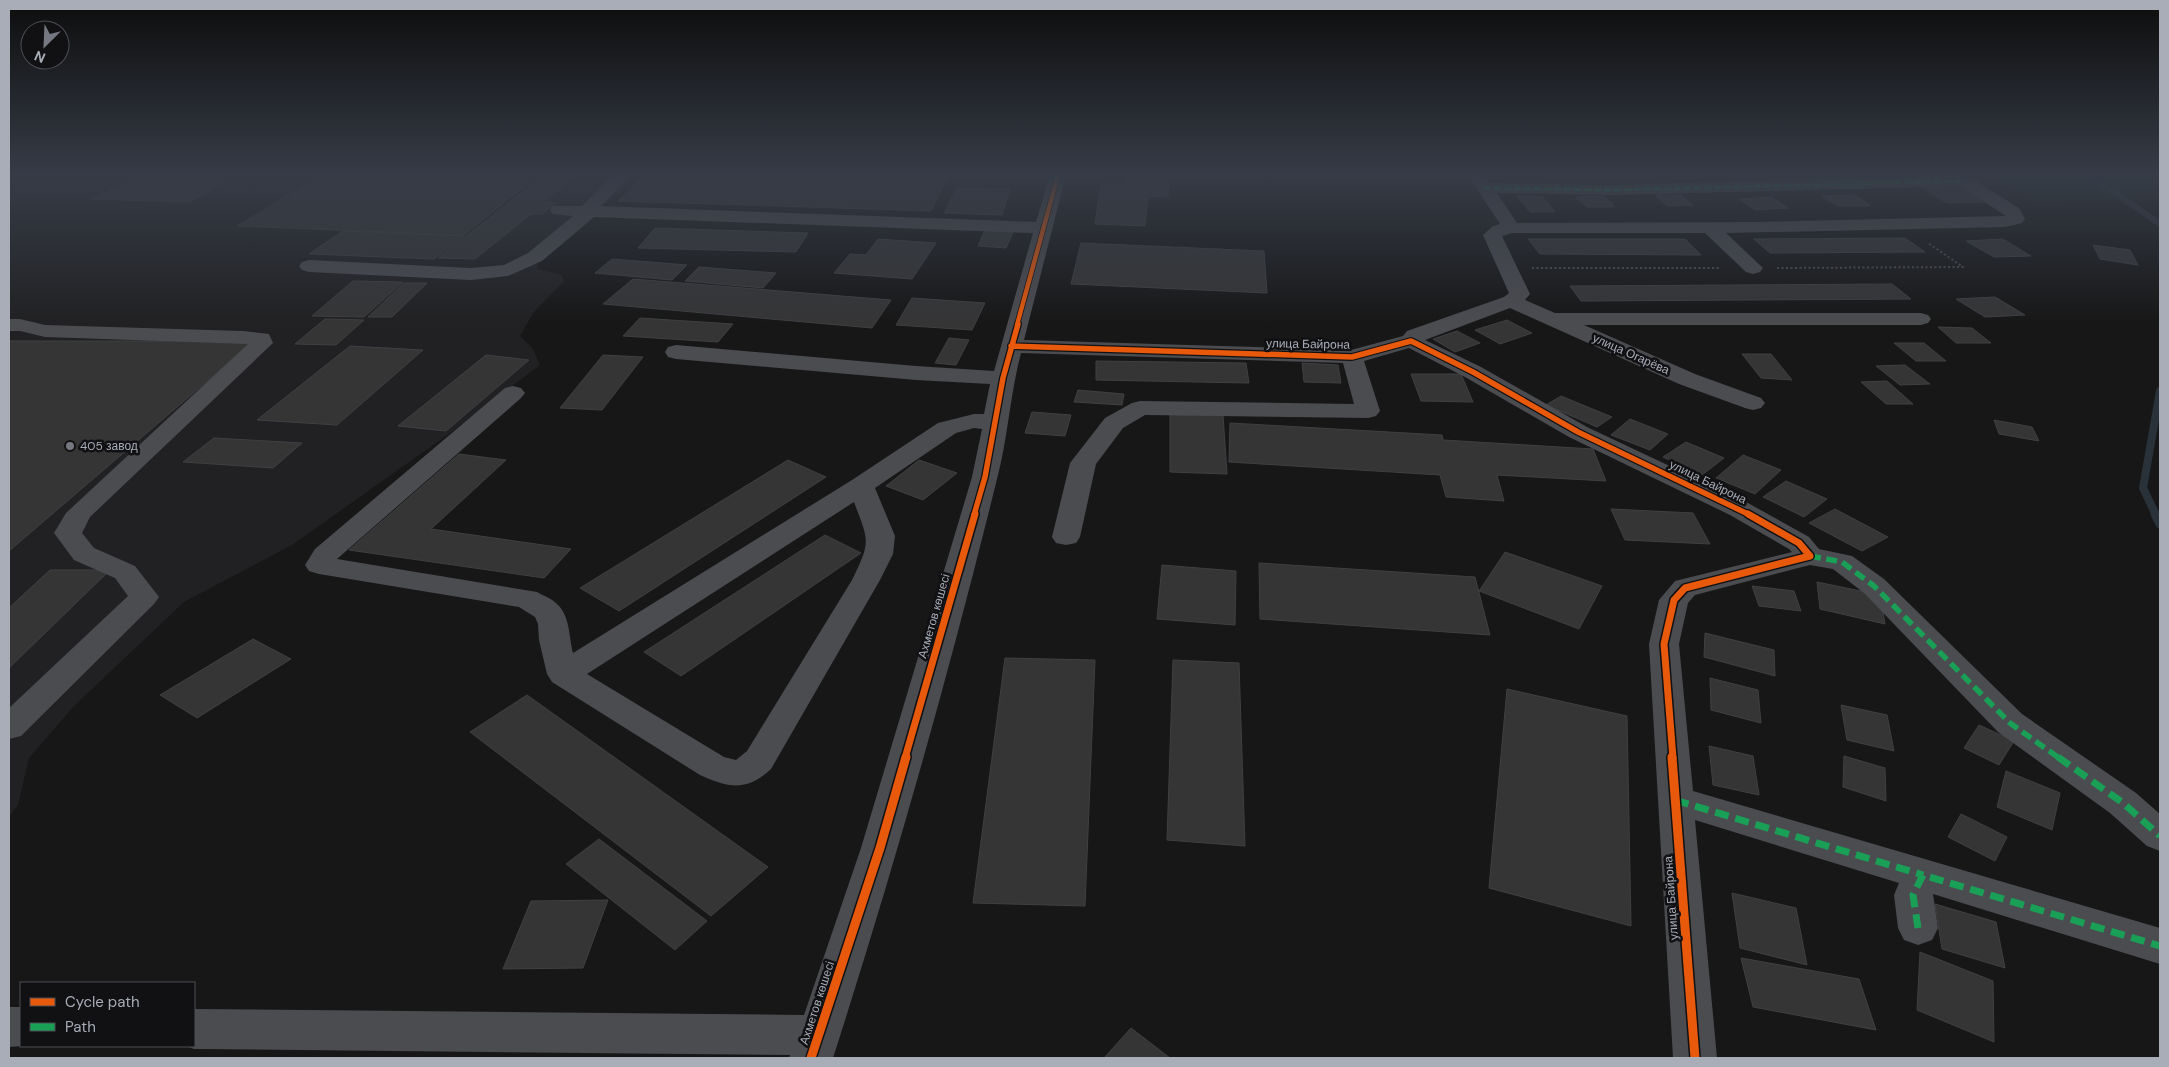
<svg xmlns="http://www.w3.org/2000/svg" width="2169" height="1067" viewBox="0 0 2169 1067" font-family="'DM Sans',sans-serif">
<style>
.built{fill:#212123}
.green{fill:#1d241e}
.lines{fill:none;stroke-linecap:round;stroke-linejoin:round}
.stream-far2{stroke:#2a3239;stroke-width:6}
.stream-far1{stroke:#2a3239;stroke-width:8}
.stream{stroke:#2a3239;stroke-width:9}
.building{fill:#353536;stroke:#3f4043}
.path{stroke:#4d4e52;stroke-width:2;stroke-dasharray:2 2.5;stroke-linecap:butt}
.minor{fill:#4b4c50;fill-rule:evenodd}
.quiet-far2{stroke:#1a9f57;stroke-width:3;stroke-dasharray:7 3;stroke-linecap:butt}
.quiet-far1{stroke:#1a9f57;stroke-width:5.5;stroke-dasharray:11 5.5;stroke-linecap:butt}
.quiet{stroke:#1a9f57;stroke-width:7;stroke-dasharray:14 7;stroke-linecap:butt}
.cycleway-far3-casing{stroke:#111113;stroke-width:6}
.cycleway-far2-casing{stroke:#111113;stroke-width:8}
.cycleway-far1-casing{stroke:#111113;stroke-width:10}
.cycleway-casing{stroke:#111113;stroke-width:12}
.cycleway-far3{stroke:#e8590c;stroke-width:4.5}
.cycleway-far2{stroke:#e8590c;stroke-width:5.5}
.cycleway-far1{stroke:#e8590c;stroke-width:7}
.cycleway{stroke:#e8590c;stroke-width:9}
.poi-dot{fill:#757880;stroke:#111113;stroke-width:2}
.labels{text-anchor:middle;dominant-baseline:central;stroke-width:5;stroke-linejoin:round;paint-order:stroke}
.street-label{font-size:12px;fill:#a8adb8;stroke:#111113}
.poi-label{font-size:12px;fill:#a8adb8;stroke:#111113;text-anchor:start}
</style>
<rect width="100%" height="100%" fill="#171717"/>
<path class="built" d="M9 175H638L538 263 537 269 562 275 564 281 534 312 520 336 533 349 540 365 446 436 292 545 184 602 74 706 29 758 18 805 9 817Z"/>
<path class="green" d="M1987 175H2160V199L2034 201Z"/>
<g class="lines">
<path class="stream-far2" d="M2089 175 2160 224"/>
<path class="stream-far1" d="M2156 515 2143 488 2160 391"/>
<path class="stream" d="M2155 514 2160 524"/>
</g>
<path class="building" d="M322 175H415L533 179 464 235 237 226Z
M537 175H576L543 202 556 203 542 214H531L475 259 438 258 543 176H536Z
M646 175H949L931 211 618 201Z
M1125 175H1169L1168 197 1148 196 1145 226 1095 224 1101 184H1124Z
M1732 175H1763L1766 177 1736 178Z
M132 179 226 181 190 202 92 199Z
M1962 186 1990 202 1947 203 1921 187Z
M957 188 1010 189 1002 215 944 213Z
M1655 195H1681L1693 205 1667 206Z
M1855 195 1871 206H1837L1822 196Z
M1517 196H1542L1555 212H1530Z
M1604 196 1615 207H1587L1576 197Z
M1771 197 1788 208 1755 210 1739 199Z
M655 228 808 233 796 252 638 248Z
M985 230 1013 232 1006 248 978 246Z
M343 231 464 236 434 259 309 254Z
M1905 238 1925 252 1770 253 1754 239Z
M878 239 936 243 912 279 834 273 850 254 866 255Z
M1528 239H1685L1701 255 1540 254Z
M2003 239 2031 256 1994 257 1966 241Z
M1081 243 1264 251 1267 293 1071 284Z
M2093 245 2130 250 2138 265 2100 259Z
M612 259 687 265 672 280 595 273Z
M699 267 776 273 763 288 685 281Z
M633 279 891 300 872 328 603 304Z
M353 281 403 282 364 317 312 316Z
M404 283H427L392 317H368Z
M1892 284 1911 299 1581 301 1570 286Z
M1995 297 2025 315 1985 317 1956 299Z
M912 298 985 303 972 330 896 325Z
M640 318 733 324 718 342 623 336Z
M325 319 364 320 336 345 295 344Z
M1507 320 1532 333 1500 344 1475 330Z
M1938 327 1972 328 1991 343H1956Z
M1457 331 1480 343 1455 352 1433 339Z
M949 338 969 340 956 365 935 363Z
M9 341H254L9 551Z
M1894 343H1924L1946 361H1916Z
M350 346 423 350 337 425 257 420Z
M1742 354H1771L1792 380 1761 378Z
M486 355 529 360 446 431 398 426Z
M603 355 643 357 602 410 560 408Z
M1096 361 1246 363 1249 383 1096 380Z
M1302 363 1338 365 1341 383 1304 382Z
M1905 365 1930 384 1900 385 1876 366Z
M1411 374H1461L1473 402 1421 401Z
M1887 381 1913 404H1886L1861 382Z
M1078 390 1124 394 1122 405 1074 402Z
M1561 396 1612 417 1597 427 1546 405Z
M1032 412 1071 415 1065 436 1025 433Z
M1170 413 1223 415 1227 474 1170 472Z
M1630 419 1668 434 1650 450 1611 435Z
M1994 420 2032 427 2039 441 1999 434Z
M1230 423 1442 435 1443 440 1593 449 1606 481 1497 475 1504 501 1446 497 1440 475 1229 462Z
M214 438 302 443 273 468 183 462Z
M1686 442 1724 458 1702 475 1663 457Z
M459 454 506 460 431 529 571 549 544 578 349 550Z
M1743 455 1781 470 1755 494 1716 478Z
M788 460 826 477 619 611 580 588Z
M919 460 957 473 923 500 886 486Z
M1786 481 1827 499 1804 517 1763 497Z
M1611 509 1693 513 1710 544 1625 540Z
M1835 509 1888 537 1862 551 1809 523Z
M825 535 861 553 681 676 644 652Z
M1505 552 1602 586 1579 629 1479 591Z
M1259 563 1475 577 1490 635 1260 619Z
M1162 565 1236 571 1235 625 1157 619Z
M50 570H110L9 668V608Z
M1817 582 1880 595 1885 624 1820 609Z
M1752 586 1794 591 1801 611 1759 606Z
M1705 633 1774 650 1775 676 1704 657Z
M253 639 291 659 197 718 160 695Z
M1005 658 1095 660 1085 906 973 903Z
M1173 660 1239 663 1245 846 1167 840Z
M1710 678 1758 690 1761 723 1711 710Z
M1507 689 1627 716 1631 926 1489 888Z
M527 695 768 867 711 916 470 732Z
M1841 705 1887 715 1894 751 1847 740Z
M1979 725 2014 741 1999 765 1964 748Z
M1709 746 1753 756 1759 795 1713 785Z
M1844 756 1885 768 1886 801 1843 787Z
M2006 771 2060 793 2052 830 1997 807Z
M1961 814 2007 837 1995 861 1948 837Z
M599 839 707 921 675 950 566 864Z
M1732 893 1796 908 1807 965 1740 948Z
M608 900 583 968 503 969 531 901Z
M1935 904 1996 922 2005 968 1942 949Z
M1920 952 1993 981 1994 1042 1917 1010Z
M1741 958 1859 979 1876 1030 1753 1007Z
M1131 1028 1170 1058H1104Z"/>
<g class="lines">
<path class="path" d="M1532 268H1720
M1777 268 1963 267 1928 243"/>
<path class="minor" d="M613 175H631L601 206 1036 222 1050 175H1066L1024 340 1351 350 1403 336 1407 331 1504 297 1509 293 1483 235 1493 226 1500 224 1468 175H1484L1489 183 1611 185 1966 175 2019 208 2025 219 2022 223 2005 227 1726 233 1763 268 1760 272 1753 274 1746 272 1705 233H1512L1502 236 1530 294 1525 300 1555 313H1921L1928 315 1931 319 1928 323 1921 325H1584L1695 374 1761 398 1765 403 1761 408 1753 410 1745 408 1679 384 1510 308 1425 340 1481 367 1587 427 1748 503 1809 537 1819 549 1852 556 1884 579 2022 714 2136 793 2160 814V851L2147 846 2110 813 1998 732 1864 593 1833 569 1810 565 1695 595 1688 603 1679 644 1693 791 2160 928V964L1933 894 1938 928 1932 940 1918 945 1904 940 1898 928 1894 895 1899 883 1695 820 1717 1058H1673L1649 644 1659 600 1675 581 1792 552 1789 549 1730 515 1569 437 1465 377 1409 348 1364 361 1380 411 1376 416 1368 418 1145 415 1123 428 1096 464 1080 537 1076 543 1066 545 1056 543 1052 537 1070 463 1105 418 1132 403 1140 401 1354 404 1343 363 1021 353C1010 394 1008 438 997 479 949 674 894 868 833 1058H789L790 1055 194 1049 186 1046H194V1009L804 1015 861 848 972 477 982 429 974 428 956 433 875 488 895 536 893 554 880 580 771 769C747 792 728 788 700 775L552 682 547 674 539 640 538 624 535 617 519 607 319 574 309 571 305 565 315 549 505 388 513 386 521 388 525 393 521 398 337 559 537 592C544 596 553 599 558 605 570 617 569 637 573 653L852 480 938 423 974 414H984L990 384 916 380 676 359 668 357 665 352 668 347 676 345 916 366 994 371 1033 233 594 217 542 261 508 276 471 280 309 272 302 270 299 266 302 262 309 260 471 268 504 265 528 253 573 216 553 214 550 210 553 206H582ZM1960 186 2006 216 1759 222 1517 223 1497 193 1611 195ZM854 502C869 542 871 541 852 580L747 751 736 760 724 757 587 674Z
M9 319H20L45 325 243 331 269 334 273 343 90 517 82 533 94 548 135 566 159 597 154 604 21 736 9 739V708L128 596 115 578 74 560 54 533 66 513 248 344 45 337 20 331H9Z
M9 1007H21V1046H24L9 1047Z"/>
<path class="quiet-far2" d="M1484 188 1611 190 1964 181"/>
<path class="quiet-far1" d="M1810 556 1842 562 1874 586 2010 723 2059 758"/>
<path class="quiet" d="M2058 757 2123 803 2160 836
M1675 800 1923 875
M1918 928 1913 895 1923 875 2160 946"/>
<defs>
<path id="cycleway-far3" d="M1017 325 1058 175"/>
<path id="cycleway-far2" d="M1011 346 1352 357 1411 341 1473 372 1578 432 1750 515
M974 515 985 477 1003 378 1018 324"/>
<path id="cycleway-far1" d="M905 758 975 514
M1673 758 1664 644 1674 600 1685 588 1810 556 1799 543 1748 514"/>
<path id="cycleway" d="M1672 757 1695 1058
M811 1058 880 848 906 757"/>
</defs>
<use href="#cycleway-far3" class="cycleway-far3-casing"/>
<use href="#cycleway-far2" class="cycleway-far2-casing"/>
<use href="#cycleway-far1" class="cycleway-far1-casing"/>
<use href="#cycleway" class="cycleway-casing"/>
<use href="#cycleway-far3" class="cycleway-far3"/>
<use href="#cycleway-far2" class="cycleway-far2"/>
<use href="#cycleway-far1" class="cycleway-far1"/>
<use href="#cycleway" class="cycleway"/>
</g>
<linearGradient id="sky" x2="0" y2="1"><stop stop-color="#0d0d0d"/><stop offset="0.54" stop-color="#363c47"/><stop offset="1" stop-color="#363c47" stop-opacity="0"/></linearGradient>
<rect width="2169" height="324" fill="url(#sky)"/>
<circle class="poi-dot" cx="70" cy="446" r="5"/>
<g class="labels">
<g class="street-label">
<text transform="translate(1308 344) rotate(1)">улица Байрона</text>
<text transform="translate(1631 354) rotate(24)">улица Огарёва</text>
<text transform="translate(1708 482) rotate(26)">улица Байрона</text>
<text transform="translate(934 616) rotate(-74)">Ахметов көшесі</text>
<text transform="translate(1671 898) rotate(-94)">улица Байрона</text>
<text transform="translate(817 1003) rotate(-72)">Ахметов көшесі</text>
</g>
<g class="poi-label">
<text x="80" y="446">405 завод</text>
</g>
</g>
<rect width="2169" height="1067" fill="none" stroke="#a8adb8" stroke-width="20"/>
<rect x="20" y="982" width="175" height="65" fill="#111113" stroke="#4d4f55"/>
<rect x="30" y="998" width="25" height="8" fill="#e8590c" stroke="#4d4f55"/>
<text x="65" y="1007" font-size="15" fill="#a8adb8">Cycle path</text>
<rect x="30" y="1023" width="25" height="8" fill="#1a9f57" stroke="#4d4f55"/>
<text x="65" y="1032" font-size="15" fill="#a8adb8">Path</text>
<g transform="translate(45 45) rotate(204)"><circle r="24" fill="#111113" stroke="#4d4f55"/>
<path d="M0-4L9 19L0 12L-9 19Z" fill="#757880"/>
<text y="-8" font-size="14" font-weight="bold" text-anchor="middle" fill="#a8adb8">N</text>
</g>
</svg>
